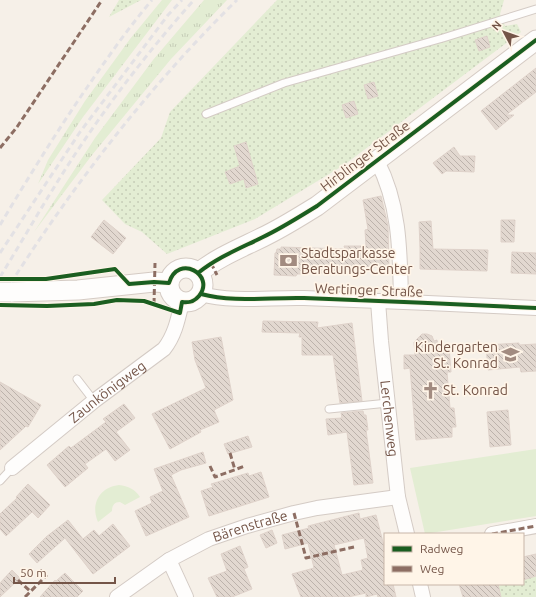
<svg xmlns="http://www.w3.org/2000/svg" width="536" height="597" viewBox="0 0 536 597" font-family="Ubuntu,sans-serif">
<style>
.grass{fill:url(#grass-tufts)}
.park{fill:#e3edd3}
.garden{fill:url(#garden-dots)}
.building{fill:url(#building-back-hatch);stroke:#dfd2ca;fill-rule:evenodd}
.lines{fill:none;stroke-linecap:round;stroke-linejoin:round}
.lane-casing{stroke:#d4cbc5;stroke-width:9}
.street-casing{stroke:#d4cbc5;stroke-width:16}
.secondary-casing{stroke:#d5cbc4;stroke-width:21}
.lane{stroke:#fefdfc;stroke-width:7}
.street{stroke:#fefdfc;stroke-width:14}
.secondary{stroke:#fefdfc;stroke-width:19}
.rail{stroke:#e3e1e4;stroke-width:3;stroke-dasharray:6 4;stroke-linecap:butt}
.secondary-bridge-casing{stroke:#d5cbc4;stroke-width:21;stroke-linecap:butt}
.secondary-bridge{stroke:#fefdfc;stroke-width:19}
.quiet{stroke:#8d6e63;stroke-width:3;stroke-dasharray:6 3;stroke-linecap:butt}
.cycleway-casing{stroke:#fff5e8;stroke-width:6}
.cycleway{stroke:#1b5e20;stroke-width:4}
.labels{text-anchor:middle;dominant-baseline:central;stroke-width:3.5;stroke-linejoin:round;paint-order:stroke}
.street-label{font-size:14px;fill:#745548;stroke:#fff5e8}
.poi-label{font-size:14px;fill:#745548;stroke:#fff5e8;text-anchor:start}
</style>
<defs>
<pattern id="grass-tufts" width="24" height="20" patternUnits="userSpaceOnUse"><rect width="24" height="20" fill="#e3edd3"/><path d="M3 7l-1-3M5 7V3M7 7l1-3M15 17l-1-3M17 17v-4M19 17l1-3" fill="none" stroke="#c6cdb7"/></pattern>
<pattern id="garden-dots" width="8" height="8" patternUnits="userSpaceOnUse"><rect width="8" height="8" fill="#e3edd3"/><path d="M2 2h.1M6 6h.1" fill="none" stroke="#c6cdb7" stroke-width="1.8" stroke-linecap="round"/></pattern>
<pattern id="building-back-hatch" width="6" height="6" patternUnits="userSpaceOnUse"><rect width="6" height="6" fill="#e2d8d0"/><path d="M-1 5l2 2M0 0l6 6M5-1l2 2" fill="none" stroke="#bcb2ab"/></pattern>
</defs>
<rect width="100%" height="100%" fill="#f6f0e8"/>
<path class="grass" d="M162 0H172L83 117 38 184 48 160 85 101 130 39Z
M204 0H227L171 59 92 155 34 232 95 138 153 60Z"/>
<path class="park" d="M536 449V516L425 534 410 468Z
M119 485C128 486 135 489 140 497L125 505 120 502C114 502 112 506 112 511L98 522C90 504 100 487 119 485Z"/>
<path class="garden" d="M119 0H141L109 17Z
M277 0H504L500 14 505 26 517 24 521 32 344 165 255 219 167 254 142 232 125 224 102 200 161 138 170 112Z
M536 576V597H501L498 586 505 584H523V580Z"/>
<path class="building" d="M487 36 490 47 479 51 475 40Z
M536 68V92L506 115H514L496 130 481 111Z
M374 82 378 96 368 99 364 85Z
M354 101 358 114 346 118 342 105Z
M246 142 258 184 246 188 244 179 230 184 225 172 240 166 234 146Z
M454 147 460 156H475L474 172 446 171 442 174 433 163Z
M381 196 388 226 389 267 344 266V273H301V274H297L296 276 274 275 275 253H276L277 249H281V247L345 249 344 246H366L365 230 368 229 363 200Z
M104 220 126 238 113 254 91 237Z
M501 220H515L514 242H501Z
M431 221 433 249 488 250 487 271 420 269V248L419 222Z
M512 252 536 253V274L511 273Z
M263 321 318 322 317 328 352 323 362 401 340 403 333 355H302V337H299L300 333 262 332Z
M422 334H427L432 336 434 341 437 340 438 348 449 347 451 372H447L450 408H454L456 427H452V437L416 440 410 368 404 369V355H415L414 342Z
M221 337 233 400 214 410 219 422 200 430 201 432 170 449 152 414 206 388 195 360 192 342Z
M519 343V345L536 344V371L521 372 520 367 488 370 486 345Z
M0 382 41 405 28 427 26 426 0 450Z
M124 404 135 418 116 432 130 450 115 461 106 449 85 464 88 468 65 487 47 465 69 446 71 448 106 422 103 419Z
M508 410 511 445 490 447 487 412Z
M363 411 364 415H366L368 430H366L373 483 354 485 347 432 328 435 326 419 342 418 341 413Z
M248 436 252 447 228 454 224 444Z
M203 452 206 463 181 470 171 475 189 517 146 536 135 511 152 503 150 497 163 491 154 469Z
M261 472 269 497 209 516 201 491 213 487 211 484 248 473 249 476Z
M28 484 50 505 38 518 32 512 6 536 0 529V514L17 498 16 497Z
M359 513 360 519 376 515 385 550V584H393L396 597H378L377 594 366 597V593L348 597H301L292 574 314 568 308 543 285 549 282 535 309 528 308 526ZM364 538 368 558 361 560 363 570 342 575 334 545Z
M68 520 83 539 94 530 99 536 113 524 130 546 93 574 65 538 37 563 29 554 46 537Z
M272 530 277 543 266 548 260 535Z
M240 546 248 567 244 569 252 589 232 597H217L208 578 227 571 221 554Z
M536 554V576L523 580V557Z
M12 570 20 578 0 597V583Z
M65 573 83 591 77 597H40L55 580 56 581Z
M459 584H498L501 597H463Z"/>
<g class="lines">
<defs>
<path id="lane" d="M206 114 284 83 443 38 536 9
M77 379 94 401
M329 409 388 403
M0 481 12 468"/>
<g id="street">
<path d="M377 161C400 204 400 253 401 301"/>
<path d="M201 294C234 303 270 297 304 298 381 301 459 304 536 308"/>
<path id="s1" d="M378 301 381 341 398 497 407 534"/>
<path id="s2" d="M12 468 94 401 164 349C175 335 178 319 182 302"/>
<path d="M492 534 536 526"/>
<path d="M169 560 186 597"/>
<path d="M420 584 423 597"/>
<path id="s3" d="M117 597 169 560 209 539 247 526 294 513 317 508 398 497"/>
</g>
<path id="secondary" d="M169 285a17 17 0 1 1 34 0a17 17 0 1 1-34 0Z
M198 273C218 257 241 248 263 237 282 228 299 217 317 206L536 40
M11 292 78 290 154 282 169 283"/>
</defs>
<use href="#lane" class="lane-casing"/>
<use href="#street" class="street-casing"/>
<use href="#secondary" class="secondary-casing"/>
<use href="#lane" class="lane"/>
<use href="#street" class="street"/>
<use href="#secondary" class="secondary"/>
<path class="rail" d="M0 225C28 178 57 131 88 86 108 57 129 27 152 0
M0 253 80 132 168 15 182 0
M0 277C18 248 35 218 53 189 94 122 142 58 194 0
M0 300C68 192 146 89 237 0"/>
<defs>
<path id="secondary-bridge" d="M0 292H11"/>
</defs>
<use href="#secondary-bridge" class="secondary-bridge-casing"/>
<use href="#secondary-bridge" class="secondary-bridge"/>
<path class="quiet" d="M0 148 17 127 102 0
M211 263 217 275
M154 304 155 263
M230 453 235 470
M210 466 215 477 245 466
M294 513 306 558 354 547
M492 534 536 526
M18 580 30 591
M25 597 46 576 40 570"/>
<defs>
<path id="cycleway" d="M198 273C218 257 241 248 263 237 282 228 299 217 317 206L536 40
M0 279H46L115 269 129 284 154 282 169 283C178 253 216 275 199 296 194 302 189 303 182 302L180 313 144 301 117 300 94 304 47 306 0 305
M201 294C234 303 270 297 304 298 381 301 459 304 536 308"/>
</defs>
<use href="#cycleway" class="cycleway-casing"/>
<use href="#cycleway" class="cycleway"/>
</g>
<defs>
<symbol id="bank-bare" viewBox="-9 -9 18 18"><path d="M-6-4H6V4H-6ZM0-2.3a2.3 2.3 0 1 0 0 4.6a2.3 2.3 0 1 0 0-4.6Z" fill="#a28b80" stroke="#fff5e8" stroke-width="2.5" paint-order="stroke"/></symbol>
<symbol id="school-bare" viewBox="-9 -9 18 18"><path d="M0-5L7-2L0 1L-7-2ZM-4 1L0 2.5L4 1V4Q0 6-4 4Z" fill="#a28b80" stroke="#fff5e8" stroke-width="2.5" paint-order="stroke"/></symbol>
<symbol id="church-bare" viewBox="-9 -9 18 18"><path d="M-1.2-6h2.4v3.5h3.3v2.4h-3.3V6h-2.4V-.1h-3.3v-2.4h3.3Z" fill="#a28b80" stroke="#fff5e8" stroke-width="2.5" paint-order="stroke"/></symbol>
</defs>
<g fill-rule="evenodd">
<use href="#bank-bare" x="276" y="248" width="25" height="25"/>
<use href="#school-bare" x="498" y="342" width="25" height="25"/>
<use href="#church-bare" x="418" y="378" width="25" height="25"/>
</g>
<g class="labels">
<g class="street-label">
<text transform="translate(365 156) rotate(-37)">Hirblinger Straße</text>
<text transform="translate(369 290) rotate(2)">Wertinger Straße</text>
<text stroke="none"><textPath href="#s2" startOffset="122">Zaunkönigweg</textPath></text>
<text stroke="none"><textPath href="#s1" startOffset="118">Lerchenweg</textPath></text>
<text stroke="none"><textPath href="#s3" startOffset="152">Bärenstraße</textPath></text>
</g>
<g class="poi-label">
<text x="301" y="253">Stadtsparkasse<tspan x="301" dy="16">Beratungs-Center</tspan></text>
<text x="498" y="347" text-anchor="end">Kindergarten<tspan x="498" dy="16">St. Konrad</tspan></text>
<text x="443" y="390">St. Konrad</text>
</g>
</g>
<rect x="384" y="533" width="140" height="52" fill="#fff5e8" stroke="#c7b5a8"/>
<rect x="392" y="546" width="20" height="6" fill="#1b5e20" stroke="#c7b5a8"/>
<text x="420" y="553" font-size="12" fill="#745548">Radweg</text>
<rect x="392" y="566" width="20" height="6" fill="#8d6e63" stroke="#c7b5a8"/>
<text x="420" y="573" font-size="12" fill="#745548">Weg</text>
<g transform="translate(504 32) rotate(311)" stroke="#fff5e8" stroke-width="3" paint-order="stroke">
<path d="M0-3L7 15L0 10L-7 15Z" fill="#745548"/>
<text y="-6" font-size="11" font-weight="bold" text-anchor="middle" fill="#745548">N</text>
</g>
<path d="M14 577v6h101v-6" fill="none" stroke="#745548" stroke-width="2"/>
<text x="20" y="577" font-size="12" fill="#745548" stroke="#fff5e8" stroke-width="3" paint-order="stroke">50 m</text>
</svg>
